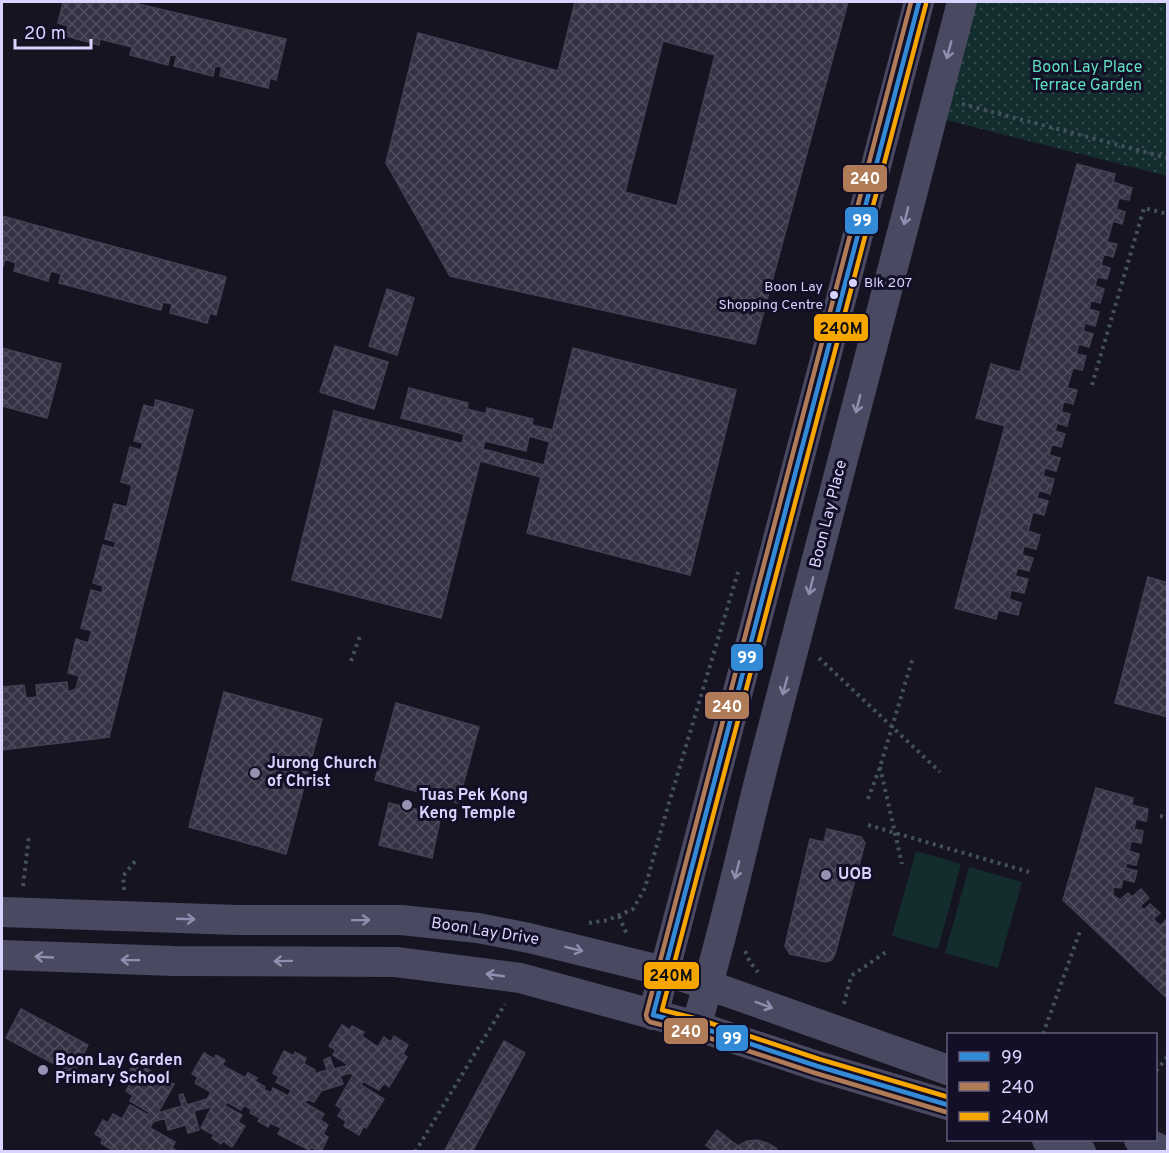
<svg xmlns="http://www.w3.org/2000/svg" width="1169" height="1153" viewBox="0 0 1169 1153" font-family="Overpass,sans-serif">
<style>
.grass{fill:url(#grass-dots)}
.pitch{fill:#132c2d}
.building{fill:url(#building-cross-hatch);stroke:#433f54;stroke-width:1.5;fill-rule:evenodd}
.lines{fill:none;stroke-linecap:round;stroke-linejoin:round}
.path{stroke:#44505f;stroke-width:4;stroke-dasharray:3 4.5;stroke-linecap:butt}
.tertiary{stroke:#4a4962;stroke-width:30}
.bus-1-casing{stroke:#130f26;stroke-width:9}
.bus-2-casing{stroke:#130f26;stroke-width:9}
.bus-3-casing{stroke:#130f26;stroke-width:9}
.bus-1{stroke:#338bd7;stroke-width:4.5}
.bus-2{stroke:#b07c57;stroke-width:4.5}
.bus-3{stroke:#f7a600;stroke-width:4.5}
.oneway{stroke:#928eb0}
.bus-dot{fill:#d9d4ff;stroke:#130f26;stroke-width:2}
.poi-dot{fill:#9591b1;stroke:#130f26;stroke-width:2}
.labels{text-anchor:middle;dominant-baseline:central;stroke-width:6;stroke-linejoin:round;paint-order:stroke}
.bus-label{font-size:14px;fill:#d9d4ff;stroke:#130f26;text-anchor:start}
.park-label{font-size:16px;fill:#5fe0c0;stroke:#130f26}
.street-label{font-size:16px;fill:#d9d4ff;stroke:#130f26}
.poi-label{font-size:16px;font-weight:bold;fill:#d9d4ff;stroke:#130f26;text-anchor:start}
.line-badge{stroke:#130f26;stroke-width:2}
.badge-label{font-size:16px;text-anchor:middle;font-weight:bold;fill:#fff}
.pale-badge-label{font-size:16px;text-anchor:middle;font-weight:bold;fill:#111}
</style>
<defs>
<pattern id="grass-dots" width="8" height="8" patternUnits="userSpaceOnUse" patternTransform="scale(1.5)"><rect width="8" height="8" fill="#132c2d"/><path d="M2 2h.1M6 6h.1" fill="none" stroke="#354a4c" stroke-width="1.8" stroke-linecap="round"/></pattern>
<pattern id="building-cross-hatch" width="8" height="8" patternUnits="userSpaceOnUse" patternTransform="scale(1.5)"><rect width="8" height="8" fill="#343243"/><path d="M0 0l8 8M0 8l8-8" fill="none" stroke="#514f5f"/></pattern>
</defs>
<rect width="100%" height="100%" fill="#161421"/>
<path class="grass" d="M976 2H1167V176L942 119Z"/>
<path class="pitch" d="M916 851 961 864 938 949 892 936Z
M969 867 1022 882 998 968 945 953Z"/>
<path class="building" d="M63 2H130L286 39 276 80 270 78 268 88 220 76 222 67 215 66 213 76 174 66 177 56 170 55 168 65 130 55 132 47 100 39 99 45 66 36 68 26 58 23Z
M575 2H848L755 344 450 276 386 163 418 33 558 71ZM663 41 715 55 677 206 625 192Z
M1077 164 1115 174 1113 182 1132 188 1129 200 1119 198 1116 209 1125 212 1122 224 1113 221 1107 242 1117 244 1113 257 1104 254 1101 265 1110 268 1107 279 1097 277 1095 286 1104 289 1100 303 1091 300 1089 309 1099 312 1095 326 1085 323 1083 331 1093 334 1089 347 1079 344 1076 354 1086 356 1082 370 1073 368 1067 388 1077 390 1073 404 1064 401 1061 412 1070 414 1067 426 1057 423 1055 431 1065 434 1061 447 1052 444 1049 455 1060 458 1056 471 1045 468 1043 476 1054 479 1050 494 1039 490 1037 498 1048 501 1044 515 1033 512 1028 531 1040 535 1036 549 1024 546 1022 555 1033 558 1029 571 1018 568 1015 576 1028 579 1024 593 1011 590 1009 599 1021 603 1018 615 998 610 996 619 955 608 1005 426 976 418 991 364 1020 372Z
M2 216 226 277 216 315 210 313 207 323 170 313 172 304 163 302 161 310 59 283 61 274 51 271 48 281 14 271 16 263 5 259 3 267H2Z
M387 289 414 298 397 355 369 346Z
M335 346 388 362 374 409 320 392Z
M2 348 61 364 47 418 2 406Z
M573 348 736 390 690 575 527 533Z
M409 388 468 403 467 409 486 414 487 408 533 419 532 425 553 430 550 442 529 436 526 451 485 441 483 449 462 444 464 434 401 418Z
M156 400 193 410 109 737 2 750V687L24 685 26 698 37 697 36 685 67 682 68 692 76 689 79 676 68 673 76 639 88 643 92 631 81 628 91 590 102 593 103 586 93 583 103 545 114 548 116 542 105 539 114 504 127 507 132 485 121 482 130 447 141 450 143 443 134 441 144 405 154 408Z
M334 411 483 449 441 618 292 580Z
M483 449 544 465 541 477 480 461Z
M1148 577 1168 583V717L1115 703Z
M224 692 322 719 286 854 189 827Z
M396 703 479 727 458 803 375 780Z
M1096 788 1133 798 1132 805 1148 809 1146 821 1136 819 1134 829 1143 831 1141 843 1131 841 1129 851 1139 854 1136 865 1127 863 1125 868 1137 871 1134 882 1123 879 1121 888 1113 887V895L1120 900 1128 893 1132 897 1141 889 1149 898 1140 906 1144 910 1150 904 1160 913 1153 919 1160 926 1166 920 1168 921V999L1063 900Z
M389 803 441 815 432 858 379 845Z
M827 829 861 837 865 843 835 954 832 960 826 962 790 954 785 946 810 839 824 842Z
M21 1009 88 1045 73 1074 6 1038Z
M342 1025 350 1030 352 1026 364 1032 362 1036 378 1047 384 1037 391 1042 394 1036 408 1045 403 1054 407 1057 389 1087 384 1083 379 1090 363 1081 361 1085 384 1099 366 1128 364 1126 359 1135 344 1126 346 1121 338 1116 342 1109 336 1105 353 1075 350 1073 340 1076 343 1084 321 1091 314 1102 307 1099 305 1103 324 1114 320 1120 328 1125 323 1134 328 1137 321 1152 311 1147 309 1150 278 1134 281 1128 270 1123 268 1127 258 1121 260 1118 250 1113 263 1089 271 1093 273 1088 288 1096 291 1090 276 1082 279 1077 273 1073 284 1051 294 1056 295 1052 306 1058 304 1064 315 1070 314 1074 327 1070 324 1060 330 1057 334 1069 346 1066 347 1064 333 1055 336 1050 329 1046Z
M504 1041 525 1053 472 1152H444Z
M204 1053 214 1059 216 1055 225 1060 222 1065 245 1078 248 1073 257 1078 255 1081 265 1087 252 1110 244 1105 241 1110 227 1102 225 1106 242 1115 238 1122 245 1126 232 1147 223 1141 221 1144 212 1138 214 1135 201 1128 211 1108 210 1107 194 1111 199 1130 188 1133 186 1125 168 1130 165 1118 153 1122 150 1128 175 1142 172 1148 179 1152H115L101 1143 103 1139 95 1134 103 1120 108 1123 113 1114 122 1119 130 1105 148 1115 149 1112 130 1101 133 1096 126 1091 131 1082 125 1079 133 1065 143 1071 145 1068 174 1084 158 1113 182 1106 179 1095 183 1094 187 1105 207 1099 211 1092 195 1083 198 1077 192 1074Z
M717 1130 738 1146 747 1141 757 1140 767 1143 776 1148 778 1152H715L706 1145Z"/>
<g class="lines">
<path class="path" d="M962 104 1168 158
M1092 385 1144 208 1168 214
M819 658 940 772
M351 661 360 636
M880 767 902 864
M868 799 880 767 913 657
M1160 816 1168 818
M868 825 1029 872
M23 886 29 836
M124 890 123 876 137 859
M619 916 627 935
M589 923 608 920 633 909 645 888 663 823 738 572
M745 951 750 962 758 972
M844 1004 851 976 889 950
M1043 1034 1080 931
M1156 1071 1168 1056
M415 1152 505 1004"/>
<path class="tertiary" d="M2 912 238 920H401L478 928 529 938 664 971 708 985 948 1070
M2 955 174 961 396 962 520 978 696 1026 817 1066 948 1105
M653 1015 919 2
M696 1026C723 938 742 848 765 758 832 507 896 254 962 2
M1047 1140 1081 1152
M1139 1140 1167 1152"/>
<defs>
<path id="bus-1" d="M919 2 653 1015 696 1026 817 1066 948 1105"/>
<path id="bus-2" d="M911 2 646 1015 647 1019 650 1022 694 1033 815 1073 946 1112"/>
<path id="bus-3" d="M926 4 662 1010 698 1019 819 1059 948 1097"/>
</defs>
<use href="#bus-1" class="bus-1-casing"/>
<use href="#bus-2" class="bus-2-casing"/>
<use href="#bus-3" class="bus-3-casing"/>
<use href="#bus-1" class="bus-1"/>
<use href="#bus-2" class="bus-2"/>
<use href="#bus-3" class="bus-3"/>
</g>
<defs><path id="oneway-shaft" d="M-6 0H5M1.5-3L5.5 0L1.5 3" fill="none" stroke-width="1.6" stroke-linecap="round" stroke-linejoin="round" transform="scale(1.5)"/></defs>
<g class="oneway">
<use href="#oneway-shaft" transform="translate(949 50) rotate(105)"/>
<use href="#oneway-shaft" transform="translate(906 216) rotate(104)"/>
<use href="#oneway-shaft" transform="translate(858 404) rotate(104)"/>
<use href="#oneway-shaft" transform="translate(811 586) rotate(104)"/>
<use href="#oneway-shaft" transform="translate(785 686) rotate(105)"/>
<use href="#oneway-shaft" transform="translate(737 870) rotate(104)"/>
<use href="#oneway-shaft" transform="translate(186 919) rotate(2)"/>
<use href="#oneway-shaft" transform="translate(361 920) rotate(-1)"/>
<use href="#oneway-shaft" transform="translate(574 949) rotate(14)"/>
<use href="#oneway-shaft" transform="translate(44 957) rotate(-177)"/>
<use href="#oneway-shaft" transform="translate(130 960) rotate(-179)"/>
<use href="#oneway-shaft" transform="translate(283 961) rotate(179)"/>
<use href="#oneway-shaft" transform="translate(495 975) rotate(-172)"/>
<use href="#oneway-shaft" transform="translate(764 1005) rotate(20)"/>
</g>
<g class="bus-dot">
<circle cx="853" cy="283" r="5"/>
<circle cx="834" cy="295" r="5"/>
</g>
<g class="poi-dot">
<circle cx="255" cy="773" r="6"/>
<circle cx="407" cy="805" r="6"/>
<circle cx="826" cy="875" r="6"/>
<circle cx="43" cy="1070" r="6"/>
</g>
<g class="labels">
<g class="bus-label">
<text x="864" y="283">Blk 207</text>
<text x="823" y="287" text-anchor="end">Boon Lay<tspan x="823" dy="18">Shopping Centre</tspan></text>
</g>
<g class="park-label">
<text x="1087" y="68">Boon Lay Place<tspan x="1087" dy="18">Terrace Garden</tspan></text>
</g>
<g class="street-label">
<text transform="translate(829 514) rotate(-76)">Boon Lay Place</text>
<text transform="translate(485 932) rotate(9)">Boon Lay Drive</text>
</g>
<g class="poi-label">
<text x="267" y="764">Jurong Church<tspan x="267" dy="18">of Christ</tspan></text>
<text x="419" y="796">Tuas Pek Kong<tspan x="419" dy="18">Keng Temple</tspan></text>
<text x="838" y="875">UOB</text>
<text x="55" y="1061">Boon Lay Garden<tspan x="55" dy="18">Primary School</tspan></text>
</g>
</g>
<g class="line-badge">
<rect x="842" y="164" width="46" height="29" rx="6" fill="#b07c57"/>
<rect x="844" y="206" width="35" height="29" rx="6" fill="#338bd7"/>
<rect x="813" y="313" width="56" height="29" rx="6" fill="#f7a600"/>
<rect x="730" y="643" width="34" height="29" rx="6" fill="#338bd7"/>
<rect x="704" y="691" width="46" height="29" rx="6" fill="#b07c57"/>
<rect x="643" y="961" width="57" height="29" rx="6" fill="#f7a600"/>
<rect x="663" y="1017" width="46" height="28" rx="6" fill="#b07c57"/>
<rect x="715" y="1024" width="34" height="28" rx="6" fill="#338bd7"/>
</g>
<g class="badge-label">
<text x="865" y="184">240</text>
<text x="862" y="226">99</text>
<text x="747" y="663">99</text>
<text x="727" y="712">240</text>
<text x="686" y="1037">240</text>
<text x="732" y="1044">99</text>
</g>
<g class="pale-badge-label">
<text x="841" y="334">240M</text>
<text x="671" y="981">240M</text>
</g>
<rect width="1169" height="1153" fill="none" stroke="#d9d4ff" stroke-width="6"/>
<rect x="947" y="1033" width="210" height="108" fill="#130f26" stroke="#625e7d" stroke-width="1.5"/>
<rect x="959" y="1052" width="30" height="9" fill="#338bd7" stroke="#625e7d" stroke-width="1.5"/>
<text x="1001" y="1063" font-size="18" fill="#d9d4ff">99</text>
<rect x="959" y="1082" width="30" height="9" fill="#b07c57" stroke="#625e7d" stroke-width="1.5"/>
<text x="1001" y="1093" font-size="18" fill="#d9d4ff">240</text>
<rect x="959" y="1112" width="30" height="9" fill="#f7a600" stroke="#625e7d" stroke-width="1.5"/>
<text x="1001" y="1123" font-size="18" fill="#d9d4ff">240M</text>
<path d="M15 39v9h76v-9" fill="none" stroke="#d9d4ff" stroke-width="3"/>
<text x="24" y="39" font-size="18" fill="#d9d4ff" stroke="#130f26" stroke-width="4.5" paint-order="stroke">20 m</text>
</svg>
